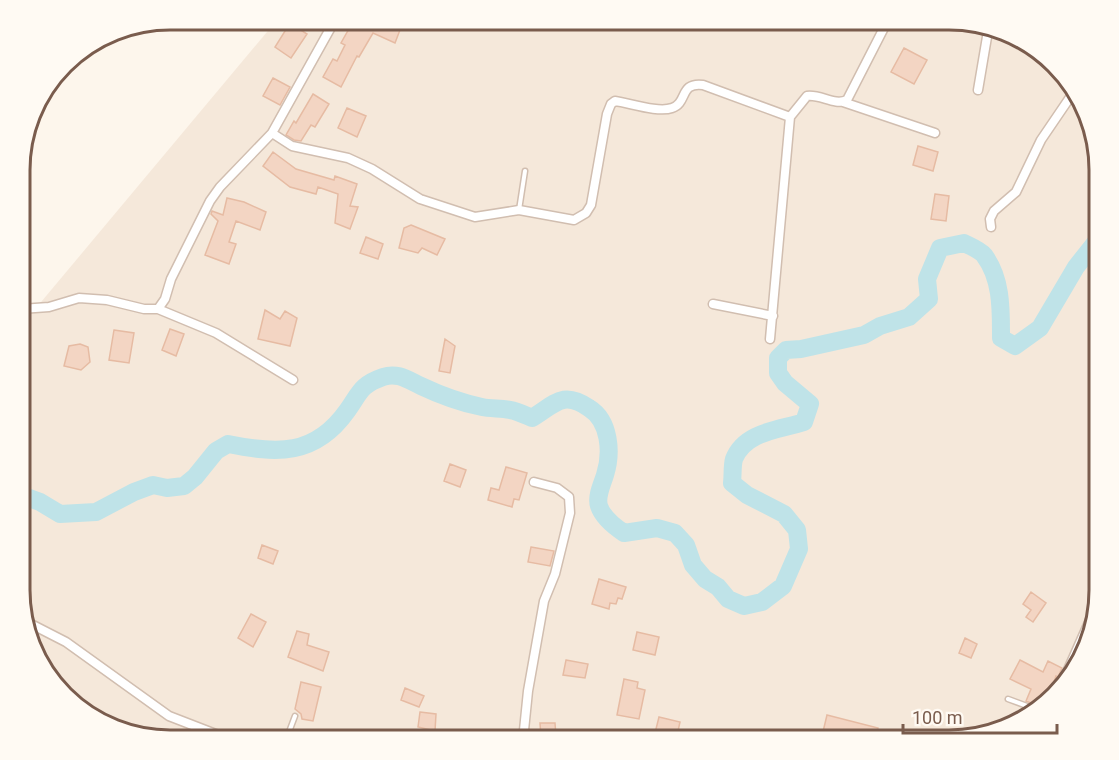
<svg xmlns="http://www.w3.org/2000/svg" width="1119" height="760" viewBox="0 0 1119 760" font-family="Roboto,sans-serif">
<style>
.residential{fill:#f5e8da}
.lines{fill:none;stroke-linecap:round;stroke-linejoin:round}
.river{stroke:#bfe3e8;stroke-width:18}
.building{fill:#f3d5c3;stroke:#e6bba3;stroke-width:1.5}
.service-casing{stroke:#d1beb0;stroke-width:7}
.minor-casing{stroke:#d1beb0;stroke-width:11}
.service{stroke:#fff;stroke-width:4}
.minor{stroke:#fff;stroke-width:8}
.rim{fill:none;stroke:#7a5c4d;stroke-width:3}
</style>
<rect width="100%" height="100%" fill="#fdf6ec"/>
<path class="residential" d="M277 20H958L1040 50 1080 95 1099 161V599L1069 681 1016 725 949 740H161L79 710 39 665 21 609V326Z"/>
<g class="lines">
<path class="river" d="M21 495 40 502 60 514 96 512 134 492 153 485 167 488 184 486 195 477 216 451 228 444C277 454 315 456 347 411 360 393 360 385 383 377 398 372 408 380 421 386 440 395 462 403 482 407 491 409 501 408 510 410 517 411 525 415 532 418 555 404 563 390 589 408 610 421 612 453 605 475 602 485 596 496 599 506 603 518 615 527 624 533L657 528 675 533 686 545 693 565 705 579 718 587 728 599 744 606 762 602 783 586 799 549 797 530 784 514 747 495 732 483C733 475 732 466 734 459 745 431 780 430 804 422L810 404 785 383 778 373V358L786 350 801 349 864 335 880 326 909 317 929 299 927 279 940 248 964 243C970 246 980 250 984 255 1002 279 1001 310 1001 338L1015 346 1040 328 1076 267 1099 238"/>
</g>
<path class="building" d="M354 20H397L403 22 395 43 373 33 359 57 357 56 341 87 323 77 333 59 337 61 345 45 341 43Z
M430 20H460L457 30 430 22Z
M290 23 307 34 291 58 275 47Z
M904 48 927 60 914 84 891 72Z
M273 78 290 87 280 105 263 96Z
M313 94 329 104 315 127 311 125 301 141 294 140 286 135 294 121 296 123Z
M347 108 366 116 357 137 338 128Z
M918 146 938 152 933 171 913 165Z
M273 152 296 169 334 180 335 176 357 184 350 206 358 207 350 229 335 223 338 194 318 187 316 194 290 187 263 166Z
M935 194 949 196 946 221 931 219Z
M227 198 244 202 266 212 260 230 236 221 229 242 236 244 229 264 205 255 218 221 211 214 212 211 223 215Z
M411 225 445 239 437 255 422 248 418 253 399 248 404 228Z
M366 237 383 244 378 259 360 253Z
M265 310 280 319 285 311 297 318 290 346 258 339Z
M170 329 184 334 176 356 162 350Z
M114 330 134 333 129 363 109 360Z
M445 339 455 346 450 373 439 371Z
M80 344 88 347 90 362 81 370 64 366 69 346Z
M450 464 466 470 460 487 444 481Z
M506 467 527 473 519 500 514 499 512 507 488 500 491 488 499 490Z
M262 545 278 551 273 564 258 558Z
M531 547 554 551 550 566 528 562Z
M599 579 626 587 622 599 618 598 616 604 610 603 609 609 592 604Z
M1031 592 1046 603 1033 622 1026 617 1031 610 1023 604Z
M251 614 266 622 253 647 238 638Z
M297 631 309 634 307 645 329 652 323 671 288 657Z
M637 632 659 637 655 655 633 650Z
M965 638 977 644 971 658 959 653Z
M566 660 588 664 585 678 563 675Z
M1020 660 1043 672 1048 661 1062 668 1058 677 1056 676 1049 697 1038 706 1026 701 1031 689 1010 679Z
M624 679 638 682 637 688 645 690 639 719 617 715Z
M301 682 321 687 313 721 302 719 301 714 295 709Z
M405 688 424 696 419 707 401 700Z
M420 712 436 714 435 731 418 727Z
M827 715 878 728 875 740H821Z
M659 717 680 722 676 740 655 733Z
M540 723H555L556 737 541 738Z"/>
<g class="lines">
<defs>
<path id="service" d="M519 210 525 171
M1008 699 1035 709
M286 740 295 716"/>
<path id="minor" d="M978 90 988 31
M843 102 935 133
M272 133 292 146 348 158 372 169 420 199 475 217 519 210 574 220 586 213 591 205 607 114 611 104 615 101C630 103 658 113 672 108 688 103 679 82 703 85L790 117
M991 227 990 219 994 211 1016 192 1041 140 1075 90
M713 304 773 316
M21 309 49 307 79 298 107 300 144 309H158L165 299 171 279 210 201 220 187 272 133 335 20
M158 309 216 333 293 380
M770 339 790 117 807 96C821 94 834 106 847 100L888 20
M25 621 66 642 169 716 231 740
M1059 690 1098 602
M523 740 528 691 544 601 555 574 570 513 569 497 557 488 534 482
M579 740 592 736 658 740"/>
</defs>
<use href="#service" class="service-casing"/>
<use href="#minor" class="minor-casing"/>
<use href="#service" class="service"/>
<use href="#minor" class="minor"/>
</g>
<path d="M0 0H1119V760H0ZM170 30H949A140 140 0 0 1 1089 170V590A140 140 0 0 1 949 730H170A140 140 0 0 1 30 590V170A140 140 0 0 1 170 30Z" fill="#fffaf3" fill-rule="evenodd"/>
<path class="rim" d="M170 30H949A140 140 0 0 1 1089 170V590A140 140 0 0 1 949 730H170A140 140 0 0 1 30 590V170A140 140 0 0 1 170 30Z"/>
<path d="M903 724v9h154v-9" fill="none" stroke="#7a5c4d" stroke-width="3"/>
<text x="912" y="724" font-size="18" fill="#7a5c4d" stroke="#fffaf3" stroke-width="4.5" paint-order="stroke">100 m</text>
</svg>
